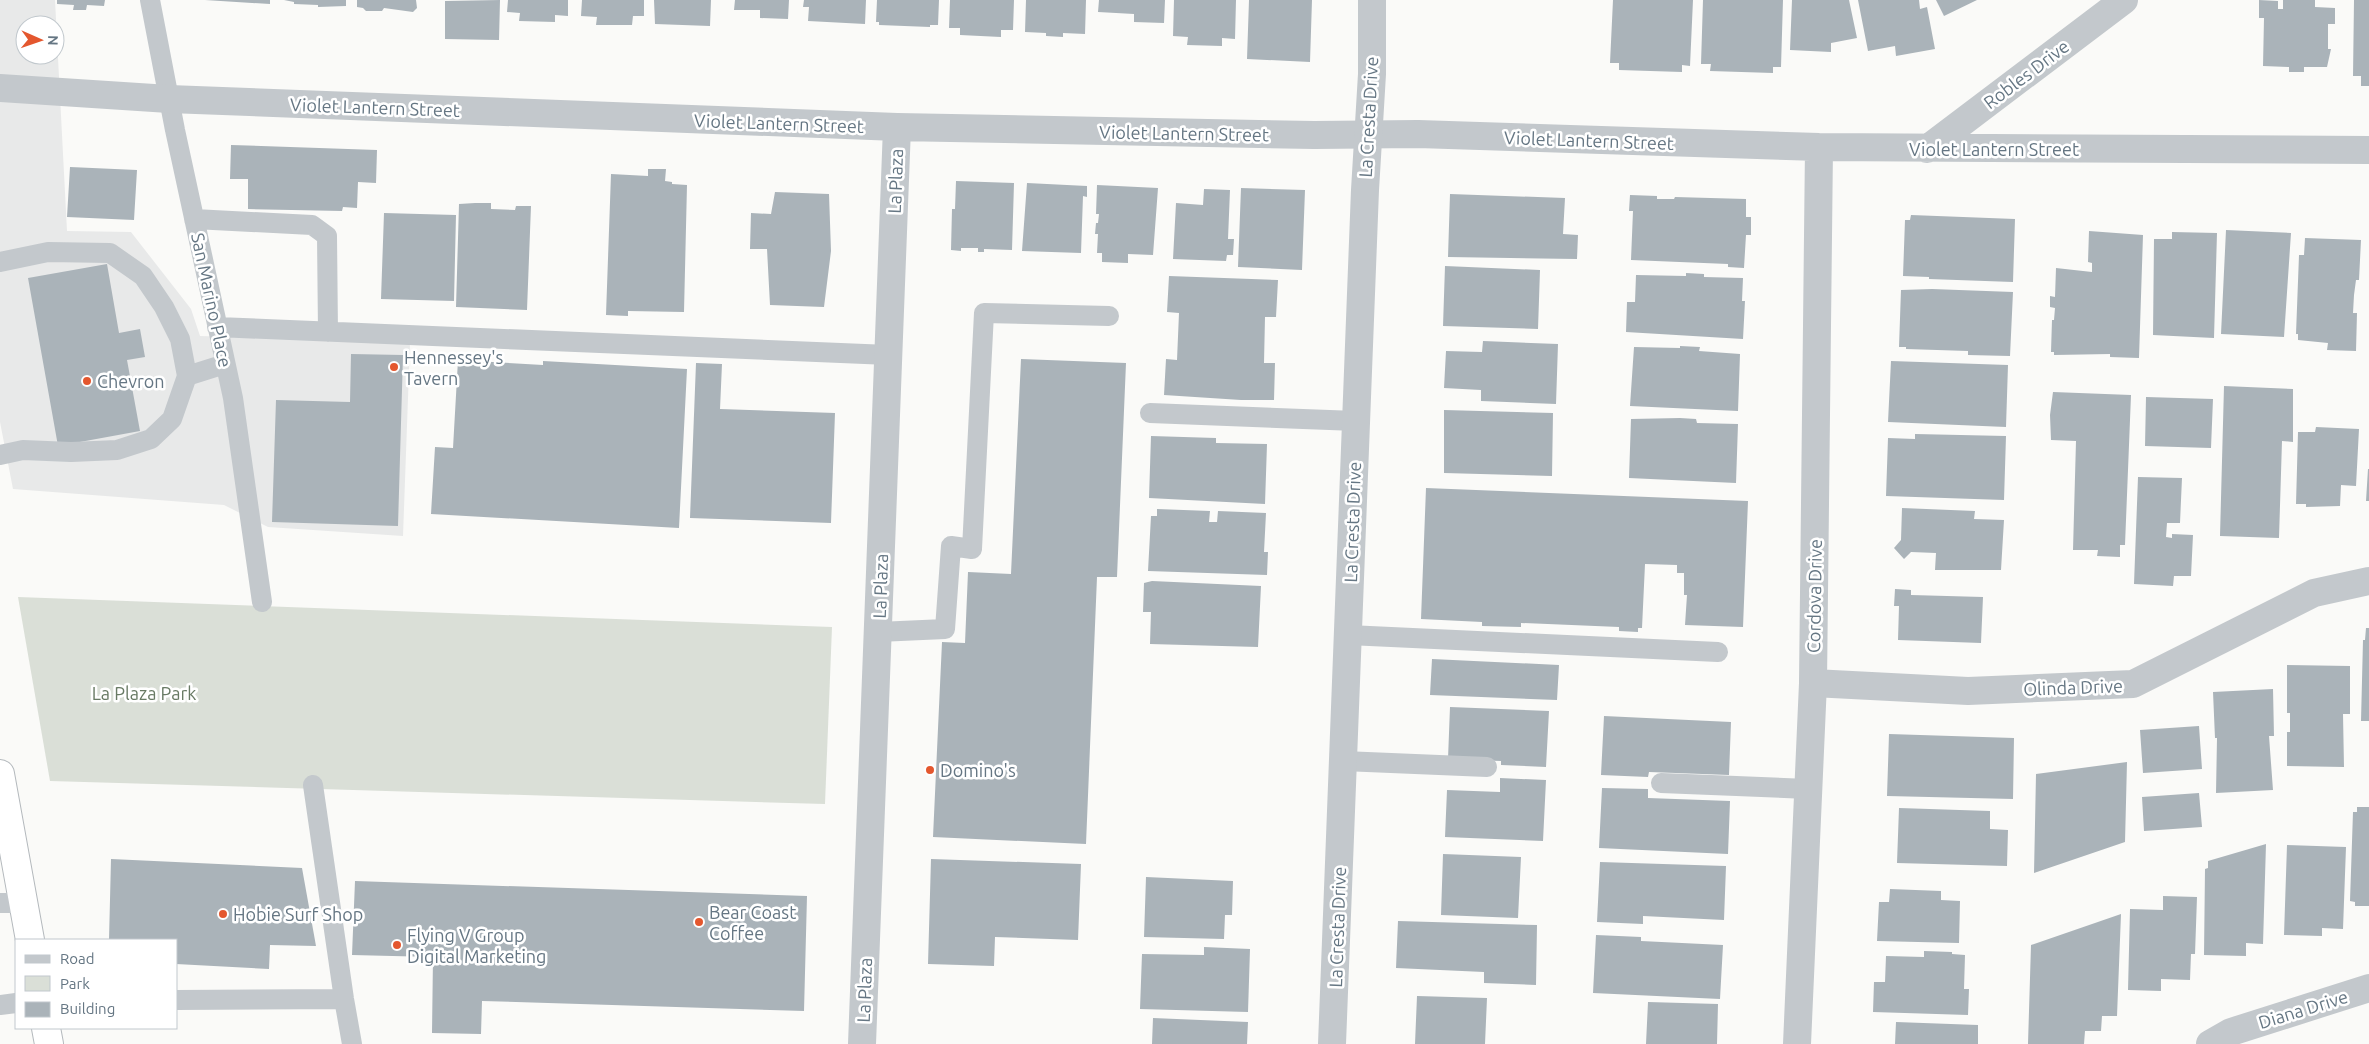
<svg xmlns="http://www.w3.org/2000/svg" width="2369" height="1044" viewBox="0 0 2369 1044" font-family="Ubuntu,sans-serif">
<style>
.built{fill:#e8e9e9;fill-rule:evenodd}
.green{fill:#dadfd7}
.building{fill:#aab3b9}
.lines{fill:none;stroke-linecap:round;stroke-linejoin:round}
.trunk-casing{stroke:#b4b9bd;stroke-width:30}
.service{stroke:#c3c8cc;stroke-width:20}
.minor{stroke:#c3c8cc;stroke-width:28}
.tertiary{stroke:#c3c8cc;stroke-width:28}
.trunk{stroke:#fff;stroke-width:28}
.poi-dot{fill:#e4572e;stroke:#fff;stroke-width:2}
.labels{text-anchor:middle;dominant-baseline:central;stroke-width:5;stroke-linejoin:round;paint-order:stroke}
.street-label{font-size:18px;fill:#657683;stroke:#fff}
.poi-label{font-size:18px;fill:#657683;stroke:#fff;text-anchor:start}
.park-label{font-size:18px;fill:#687a64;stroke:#fff}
</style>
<rect width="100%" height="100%" fill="#fafaf8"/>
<path class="built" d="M0 0H55L67 231 131 232 191 309 200 336 410 343 403 536 268 527 224 505 13 489 0 422ZM25 25H55V55H25Z"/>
<path class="green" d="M18 597 832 627 825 804 50 781Z"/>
<path class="building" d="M57 0H105L104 6 87 5 86 10H73L74 5 57 4Z
M205 0H270V4Z
M284 0H346V6L318 7V5L294 4V2Z
M357 0H416L417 8 413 12 384 8 382 11H366L363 8 357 7Z
M500 0 499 40 445 39V1Z
M508 0H568V16L555 15V22L519 21 520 13 507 12Z
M582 0H644V16H633L632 25H596L597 17 581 16Z
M654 0H711L710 26 655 24Z
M735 0H789L788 19 760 18V10H734Z
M804 0H866L865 24 808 21 809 7H803Z
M877 0H939L938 25H930V27L879 25V22H876Z
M950 0H1014L1013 30H1001V37L960 35V28H949Z
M1026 0H1086L1085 34 1063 33V37L1046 36V33L1025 32Z
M1099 0H1165L1164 23 1134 22V14L1098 12Z
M1174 0H1236L1235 39 1222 38V46L1187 45 1188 37 1173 36Z
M1249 0H1312L1310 62 1247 59Z
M1613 0H1693L1690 66 1682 65V72L1619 70V63H1610Z
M1703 0H1783L1781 67H1773V73L1710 71 1711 64H1701Z
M1792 0H1849L1857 38 1831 43V52L1790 50Z
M1858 0H1919L1920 9 1927 7 1935 49 1896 56 1895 46 1868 51Z
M1936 0H1977L1944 16Z
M2259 0 2278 1V9H2283V0H2315V7L2335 8V24H2328V49H2331L2327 67H2304V72H2289V67L2263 66 2264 18H2259Z
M2354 0H2369V86H2361V76H2353Z
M231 145 377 150 376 183 358 182 357 208 343 207 342 211 248 209V179H230Z
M70 167 137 170 134 220 67 217Z
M648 169H666L665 181 672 182V184L687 185 684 312 628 311V316L606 315 611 174 648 176Z
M956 181 1014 183 1012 250 984 249V252H978V248H961V251L951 250 952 209H955Z
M1027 183 1087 186V197L1083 196 1081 253 1022 251Z
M1097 185 1158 188 1153 255 1128 254V263L1102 262V253H1097L1098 234H1095L1096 223H1098L1099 214H1096Z
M1241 188 1305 190 1302 270 1238 267Z
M1204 189 1230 190 1228 239H1234L1233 255H1227L1226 261 1173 259 1176 203 1203 205Z
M775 192 829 194 831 251 824 307 770 305 767 249H750L751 213 771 214Z
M1450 194 1565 198 1563 234 1578 235 1577 259 1448 257Z
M1630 195 1657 196V199H1674L1675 197 1746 199V217H1751V235H1746L1744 268 1728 267V264L1631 260 1633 211H1629Z
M475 203H491V209L515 210 516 206H531L527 310 456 307 459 204Z
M384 213 456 215 454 301 381 299Z
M1911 215 2015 219 2013 282 1929 279V277L1903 276 1905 220H1910Z
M2226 230 2291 233 2284 337 2221 334Z
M2089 231 2143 235 2139 358 2110 357V354L2054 355V352H2051L2052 320H2054L2055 308 2050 307V296L2055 297 2056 268 2092 272V263L2088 262Z
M2172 232 2217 233 2214 338 2153 335 2154 239H2172Z
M2305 238 2361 240 2359 280H2356L2354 295 2353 313H2357L2356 351 2327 350 2328 343 2298 340V334H2296L2299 255H2304Z
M107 264 119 333 140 329 145 357 127 360 140 431 58 446 28 278Z
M1445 266 1540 270 1538 329 1443 326Z
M1686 273 1704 274V277L1743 278 1742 301H1745L1743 339 1626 332 1627 302H1635L1636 275 1686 276Z
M1169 276 1278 280 1276 317H1265L1264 363H1275L1274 400H1241L1164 395 1166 359 1177 360 1179 313 1167 312Z
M1932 289 2013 292 2010 356 1968 355V351L1906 349V347H1899L1901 290Z
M1483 341 1558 344 1556 404 1481 401V390L1444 388 1446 351 1482 352Z
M1680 346 1700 347 1699 351 1740 354 1738 411 1630 406 1634 347 1680 348Z
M351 354 403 355 398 526 272 522 276 400 350 402Z
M1021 359 1126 363 1117 577H1097L1086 844 933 837 942 642 965 643 968 572 1011 574Z
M458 360 543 365V361L687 369 679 528 431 514 435 447 453 448Z
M1891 361 2008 365 2006 427 1888 422Z
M696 363 722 364 720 409 835 413 831 523 690 518Z
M2224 386 2293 389V442L2282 441 2279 538 2220 536Z
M2053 392 2131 395 2125 545H2120V557L2097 556 2098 550H2073L2076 441 2051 440 2050 415Z
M2146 397 2213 399 2211 448 2145 446Z
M1444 410 1553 413 1552 476 1444 473Z
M1680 418 1696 419 1697 423 1738 424 1736 483 1629 478 1631 419Z
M2316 427 2359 429 2356 486 2341 485 2340 506 2306 507V504H2296L2298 432H2315Z
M1915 434 2006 436 2004 500 1886 496 1888 438 1915 439Z
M1151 436 1216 438V443L1267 444 1265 504 1149 498Z
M2368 469H2369V501H2366Z
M2138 477 2182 478 2180 523H2167L2166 537 2172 538V534L2193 535 2191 576H2174L2173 586 2134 584Z
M1426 488 1748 501 1743 627 1685 625 1687 595H1684V573H1677V565L1645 564 1642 628H1638V632L1619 631V627L1521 623V627L1482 626V622L1421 619Z
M1902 508 1975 511 1974 519 2004 520 2001 570H1935L1936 553 1911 552 1904 559 1894 548 1901 540Z
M1157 509 1210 511 1209 522H1217L1218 511 1266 513 1264 552H1268L1267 575 1148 571 1151 516H1157Z
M1152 581 1261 586 1258 647 1150 644 1151 612H1143L1144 583Z
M1895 589 1911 590V595L1983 597 1981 643 1898 640 1899 606H1894Z
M2366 628H2369V721H2361L2363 640H2365Z
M1432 659 1559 665 1557 700 1430 695Z
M2287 665 2350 666V714H2343L2344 767 2287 766V732H2290V713H2287Z
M2273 689 2274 736H2269L2273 790 2216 793 2217 738H2215L2213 692Z
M1450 707 1549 711 1546 767 1501 765V761L1448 759Z
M1604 716 1731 722 1729 775 1649 772 1648 777 1601 775Z
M2199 726 2202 769 2143 773 2140 730Z
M1889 734 2014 738 2013 799 1887 796Z
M2127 762 2125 842 2034 873 2036 774Z
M1500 778 1546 780 1543 841 1445 837 1447 790 1500 792Z
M1602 788 1648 789V798L1730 801 1728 854 1599 848Z
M2199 793 2202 827 2144 831 2142 797Z
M2357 807H2369V906H2355V902L2350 901 2353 812H2357Z
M1899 808 1990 811V829L2008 830 2007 866 1897 863Z
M2266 844 2263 944 2246 943V956L2204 955 2205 869 2208 868V861Z
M2287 845 2346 847 2343 929 2322 928V936L2284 935Z
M1443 854 1521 857 1518 918 1441 915Z
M111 859 302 868 316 946 270 945 269 969 176 964V940H109Z
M931 859 1081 864 1078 940 995 937 994 966 928 964Z
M1600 862 1726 866 1724 920 1643 916V924L1597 922Z
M1146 877 1233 881 1232 915H1225L1224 939 1144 937Z
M355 881 807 896 804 1011 482 1001 481 1034 432 1033 433 957 352 955Z
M1890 889 1941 891V900L1960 901 1959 943 1877 941 1879 902H1889Z
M2163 896 2197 897 2195 954H2191L2190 980 2161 979V991L2128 990 2130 909 2163 910Z
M2121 914 2117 1016H2102L2101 1031H2085L2084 1044H2028L2031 945Z
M1398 921 1537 925 1536 985 1484 983V972L1396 968Z
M1596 935 1641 937V941L1723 945 1720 999 1593 993Z
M1204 947 1250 949 1248 1012 1140 1009 1142 954 1204 955Z
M1924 951 1952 952V954L1965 955 1964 989H1969L1968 1015 1873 1012 1874 982H1885L1886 956 1924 957Z
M1417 996 1487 998 1485 1044H1415Z
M1648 1002 1718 1004 1717 1044H1646Z
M1153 1018 1248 1022 1247 1044H1152Z
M1896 1022 1978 1025V1044H1895Z"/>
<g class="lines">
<defs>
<path id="trunk" d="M0 774 30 940
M46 1028 49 1044"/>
</defs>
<use href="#trunk" class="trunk-casing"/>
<path class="service" d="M150 0 175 130 233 398 262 602
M194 219 312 225 327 236 328 332
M0 262 48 252 110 253 143 276 164 307 180 339 187 376 172 419 151 439 117 450 71 452 23 450 0 455
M217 327 889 355
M187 376 225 364
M1150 413 1356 421
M878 632 945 629 951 546 972 549 984 313 1109 316
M1348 635 1718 652
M1343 761 1487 767
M1661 783 1808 789
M313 785 344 999 352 1044
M0 903H24
M176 1000 344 999
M0 1005 16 1003"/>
<path class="minor" d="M0 88 169 99 897 127 1314 135 1418 134 1819 147 2369 150
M1927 149 2124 0
M1813 683 1968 691 2133 684 2314 593 2369 581
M862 1044 897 127
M1797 1044 1813 683 1819 147
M2210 1044 2231 1032 2369 988"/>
<path class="tertiary" d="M1332 1044 1365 190 1372 74V0"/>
<use href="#trunk" class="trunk"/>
</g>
<g class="poi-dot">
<circle cx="394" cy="367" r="5"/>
<circle cx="87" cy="381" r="5"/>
<circle cx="930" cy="770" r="5"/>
<circle cx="223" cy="914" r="5"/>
<circle cx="699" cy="922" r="5"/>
<circle cx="397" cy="945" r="5"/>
</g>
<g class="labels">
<g class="street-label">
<text transform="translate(2026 74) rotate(-37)">Robles Drive</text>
<text transform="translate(375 107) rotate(2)">Violet Lantern Street</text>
<text transform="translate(1368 117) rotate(-87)">La Cresta Drive</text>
<text transform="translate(779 123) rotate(2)">Violet Lantern Street</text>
<text transform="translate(1184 133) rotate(1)">Violet Lantern Street</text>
<text transform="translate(1589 140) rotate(2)">Violet Lantern Street</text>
<text x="1994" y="149">Violet Lantern Street</text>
<text transform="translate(895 181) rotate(-88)">La Plaza</text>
<text transform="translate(212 300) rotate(78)">San Marino Place</text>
<text transform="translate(1352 522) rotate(-88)">La Cresta Drive</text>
<text transform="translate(880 586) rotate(-88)">La Plaza</text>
<text transform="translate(1814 596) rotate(-89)">Cordova Drive</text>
<text transform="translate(2073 687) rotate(-2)">Olinda Drive</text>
<text transform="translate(1337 927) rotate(-88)">La Cresta Drive</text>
<text transform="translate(864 990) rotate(-88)">La Plaza</text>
<text transform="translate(2303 1009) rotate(-17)">Diana Drive</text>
</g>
<g class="poi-label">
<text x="404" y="357">Hennessey's<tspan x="404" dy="21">Tavern</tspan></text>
<text x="97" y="381">Chevron</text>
<text x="940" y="770">Domino's</text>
<text x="709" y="912">Bear Coast<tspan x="709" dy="21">Coffee</tspan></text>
<text x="233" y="914">Hobie Surf Shop</text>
<text x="407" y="935">Flying V Group<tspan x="407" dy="21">Digital Marketing</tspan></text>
</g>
<g class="park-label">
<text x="144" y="693">La Plaza Park</text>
</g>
</g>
<rect x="15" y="939" width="162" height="90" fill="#ffffff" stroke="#c1c8cd"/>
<rect x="25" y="955" width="25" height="8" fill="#c3c8cc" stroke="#c1c8cd"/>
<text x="60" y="964" font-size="15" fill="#657683">Road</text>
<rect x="25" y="976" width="25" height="15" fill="#dadfd7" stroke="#c1c8cd"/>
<text x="60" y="989" font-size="15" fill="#657683">Park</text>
<rect x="25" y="1002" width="25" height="15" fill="#aab3b9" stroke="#c1c8cd"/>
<text x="60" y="1014" font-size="15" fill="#657683">Building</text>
<g transform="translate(40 40) rotate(92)"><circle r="24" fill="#ffffff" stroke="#c1c8cd"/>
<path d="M0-4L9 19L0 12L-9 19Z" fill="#e4572e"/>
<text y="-8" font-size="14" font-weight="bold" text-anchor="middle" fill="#657683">N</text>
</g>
</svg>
